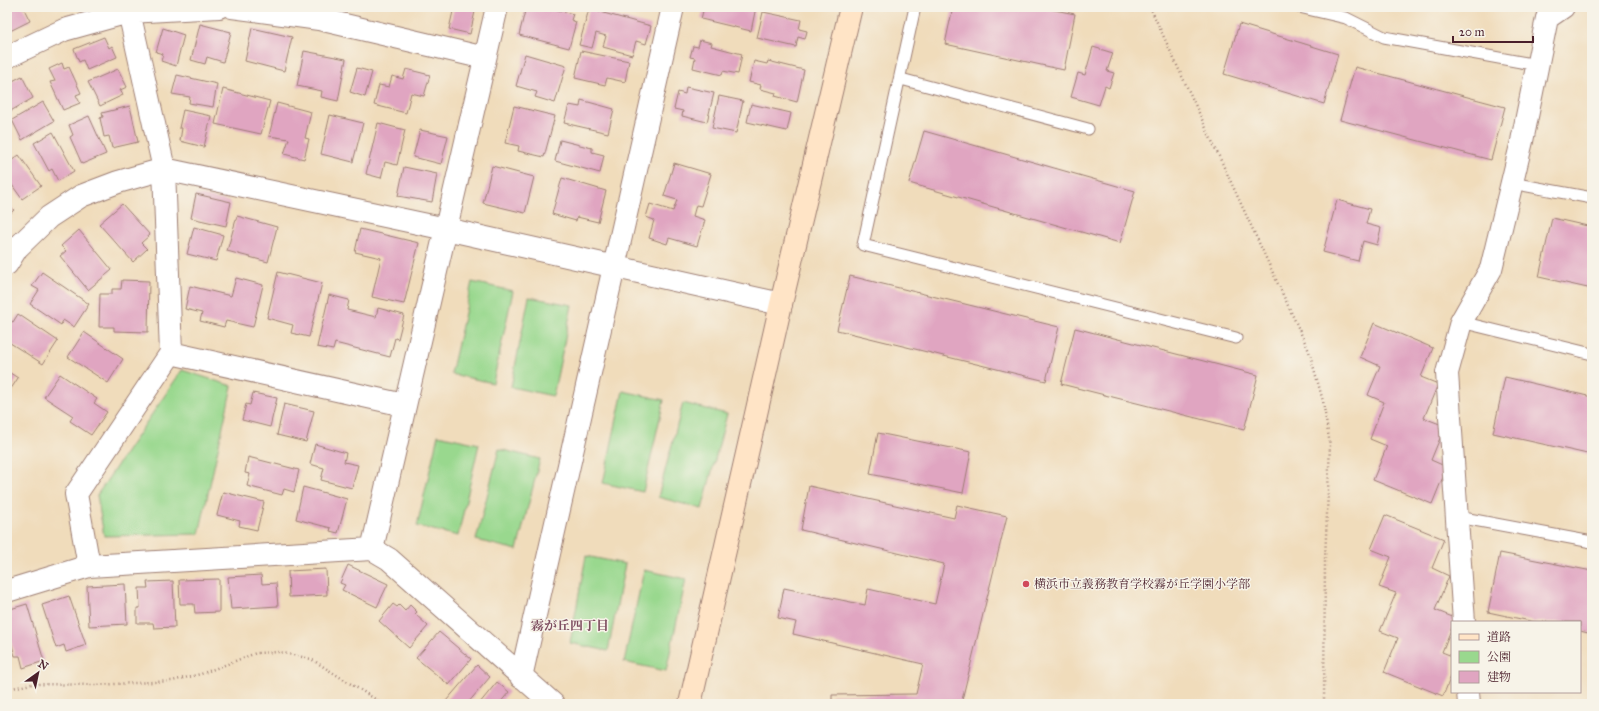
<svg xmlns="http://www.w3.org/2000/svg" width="1599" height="711" viewBox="0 0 1599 711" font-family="'IM FELL Great Primer','Noto Serif JP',serif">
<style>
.green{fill:#99d88e;stroke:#727c5c}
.building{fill:#e0a5c1}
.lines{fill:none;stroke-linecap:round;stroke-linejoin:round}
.lane-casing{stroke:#9d7e73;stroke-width:13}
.street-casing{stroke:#9d7e73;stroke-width:24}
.secondary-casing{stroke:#9d7e73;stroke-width:24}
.path{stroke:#9d7e73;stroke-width:2.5;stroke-dasharray:1 3;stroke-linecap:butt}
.lane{stroke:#fff;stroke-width:11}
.street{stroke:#fff;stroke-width:22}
.secondary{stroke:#ffe4c6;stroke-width:22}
.poi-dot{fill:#d1495b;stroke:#f7f3e8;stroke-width:1.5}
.labels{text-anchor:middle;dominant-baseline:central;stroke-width:3;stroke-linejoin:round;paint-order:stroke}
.poi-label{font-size:12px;fill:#4a1f2b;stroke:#f7f3e8;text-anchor:start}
.neighbourhood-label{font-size:13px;font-weight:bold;fill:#7e4e60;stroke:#f7f3e8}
</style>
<rect width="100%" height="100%" fill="#f7f3e8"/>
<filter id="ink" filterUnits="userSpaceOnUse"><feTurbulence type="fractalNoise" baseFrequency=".025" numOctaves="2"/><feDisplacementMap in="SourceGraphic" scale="8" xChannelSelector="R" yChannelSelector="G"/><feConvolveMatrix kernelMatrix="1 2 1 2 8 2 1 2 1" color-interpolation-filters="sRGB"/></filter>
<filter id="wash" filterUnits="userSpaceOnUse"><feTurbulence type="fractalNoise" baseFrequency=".012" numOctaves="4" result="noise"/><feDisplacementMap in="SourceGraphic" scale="16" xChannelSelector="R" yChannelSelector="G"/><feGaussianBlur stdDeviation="0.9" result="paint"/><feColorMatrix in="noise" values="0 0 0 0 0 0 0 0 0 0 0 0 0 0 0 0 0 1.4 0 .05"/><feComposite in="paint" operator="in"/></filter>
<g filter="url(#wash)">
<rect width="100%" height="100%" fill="#f0dcbb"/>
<path class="green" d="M472 282 513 291 493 383 451 374Z
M529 297 572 305 553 396 511 387Z
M182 370 232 386 199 534 104 536 97 495Z
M623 391 664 400 643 492 603 483Z
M683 403 727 414 702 509 658 497Z
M438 435 479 444 458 536 417 526Z
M499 449 540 459 517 550 476 540Z
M586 556 625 564 608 651 570 643Z
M644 570 686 579 666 671 624 662Z"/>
<g id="blocks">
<path class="building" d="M7 7H23L30 21 8 32Z
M454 7H476L470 34 449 29Z
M526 7H547L573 14 571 20 576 22 569 48 519 35Z
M704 7H756L751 31 701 19Z
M953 7H1039L1075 14 1064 70 945 44Z
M589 9 651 26 646 44 636 41 632 55 603 47 606 36 596 33 592 48 579 45Z
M763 12 801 20 799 29 807 31 805 39 798 37 796 47 757 38Z
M200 24 231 32 223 62 207 57 205 64 191 60Z
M1239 24 1338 54 1324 104 1224 74Z
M163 28 184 35 176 66 161 61 163 54 156 52Z
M252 28 292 37 284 71 245 61Z
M104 37 109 48 112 46 117 57 87 70 83 60 79 62 74 49Z
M700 40 712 43 711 46 742 54 738 74 723 71 722 75 693 68 695 58 690 57 693 46 698 47Z
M1093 47 1113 53 1107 71 1114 73 1109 88 1105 86 1099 105 1071 97 1078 73 1085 75Z
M304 51 346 59 338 101 321 97 322 91 297 86Z
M581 51 629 61 625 82 607 78 605 85 575 78Z
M525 54 566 66 555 103 535 97 537 92 516 86Z
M754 61 767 64 768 61 804 70 797 102 775 96 776 93 760 89 761 85 749 82Z
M62 63 64 69 69 67 81 93 76 95 80 103 63 110 50 82 55 81 49 69Z
M1355 67 1505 107 1491 160 1340 120Z
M357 68 372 72 365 97 350 92Z
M118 69 127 87 120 90 123 95 100 106 88 82Z
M406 69 430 75 424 96 411 93 406 113 374 105 379 85 389 87 392 76 403 79Z
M177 75 217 84 213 107 189 103 190 97 172 94Z
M22 76 33 98 7 113V84Z
M686 87 714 93 707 122 682 116 683 111 674 109 678 92 685 94Z
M223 89 270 101 261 134 215 124Z
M719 96 743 101 736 133 712 128Z
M581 100 614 109 608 133 564 123 569 105 580 107Z
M43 102 54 121 22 140 12 120Z
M277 103 311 112 305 138 309 139 304 159 284 154 289 139 269 136Z
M751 104 791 113 787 131 747 122Z
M130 106 138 142 112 148 109 136 104 137 100 118 103 117 102 113Z
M514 106 555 116 544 157 518 151 519 146 505 143Z
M183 110 211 116 204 147 180 141 182 128H179Z
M330 115 363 123 353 162 321 154Z
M89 116 106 154 82 164 70 137 73 135 69 125Z
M378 123 405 130 397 165 385 162 381 178 366 174Z
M420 130 448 136 441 164 413 157Z
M924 131 1135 191 1120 243 909 183Z
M53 132 74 171 58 181 52 169 49 171 34 143Z
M560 140 592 148V152L604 155 600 173 555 161Z
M19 155 41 186 22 199 7 178 10 174 7 170V164Z
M674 163 711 174 701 206 696 205 693 216 705 220 697 246 669 238 667 244 649 238 654 220 646 217 650 204 673 211 677 200 664 196Z
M492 166 534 177 525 213 483 203Z
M404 167 437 174 432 202 398 196Z
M562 178 606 191 598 222 577 217 576 221 552 214Z
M196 194 231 202 226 226 191 218Z
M7 195 12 200 7 204 14 210 7 216Z
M1337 200 1370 209 1366 224 1381 228 1377 245 1363 241 1358 261 1323 252Z
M122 204 150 235 141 243 147 249 133 262 99 224Z
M237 216 277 227 268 262 227 251Z
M1552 218 1592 227V289L1539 277Z
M194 227 223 235 216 261 187 254Z
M360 229 419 243 404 304 372 297 381 258 355 252Z
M79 230 112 270 88 290 60 256 66 251 61 246Z
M42 272 89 304 74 327 63 320 61 325 30 304 39 290 32 286Z
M278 272 322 283 309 337 291 333 293 325 267 318Z
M850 276 1059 327 1046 381 837 330Z
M236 278 263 285 253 327 226 321 224 327 200 321 202 313 185 309 190 286 231 296Z
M122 280 149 281 148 332 114 331V327H99L100 294H112V289H121Z
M329 295 349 300 347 310 376 317 378 308 404 315 398 339 395 338 390 357 335 343 333 350 317 347Z
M18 314 58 341 43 364 7 341V319L13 322Z
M1374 323 1433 348 1421 377 1438 384 1424 418 1445 426 1431 460 1447 467 1432 504 1373 480 1387 446 1370 439 1384 402 1368 395 1380 366 1360 357Z
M1075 328 1258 375 1244 430 1061 384Z
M84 332 123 359 108 383 68 357Z
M7 371 18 378 7 395Z
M60 374 97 399 94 403 107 412 91 435 70 421 73 416 44 397Z
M1505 377 1592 397V455L1493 433Z
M253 393 277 398 270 427 242 420 246 404 250 405Z
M284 404 314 411 306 442 277 435Z
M878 433 971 452 963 493 870 474Z
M315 444 346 453 344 462 358 465 352 488 321 480 324 468 310 464Z
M248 457 299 470 294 492 284 489 282 495 247 486 250 474 245 473Z
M809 486 954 518 957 505 1007 516 961 704H832V695L916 694 923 664 793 634 796 622 778 618 784 588 865 605 868 589 935 604 944 564 801 530Z
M303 487 347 499 338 533 330 531 331 528 296 519Z
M223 492 264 502 257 530 239 526 240 521 217 515Z
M1385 515 1444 539 1432 568 1449 576 1435 610 1455 618 1454 622H1452V627L1442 652 1452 656V674L1443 696 1384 672 1398 638 1380 631 1396 593 1379 587 1391 557 1371 549Z
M1500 553 1592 571V634L1580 631V622H1535L1488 612Z
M348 565 388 584 377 607 342 590 345 585 340 583Z
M326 569 327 595 289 597 288 571Z
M261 575 262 584 276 583 278 606 231 609 228 577Z
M219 579V612L195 613 194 604H180L179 580Z
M173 581 175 627 154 628 153 623H137V608H140L139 588H148L147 582Z
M125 584 127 624 89 626 87 586Z
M69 596 86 645 66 652 64 645 56 648 42 605Z
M27 604 44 661 23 668 20 656H15L7 628V610Z
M393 604 397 607 399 605 405 611 410 605 417 612 415 614 428 626 409 648 379 621Z
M439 632 471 659 449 685 416 658Z
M477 665 490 677 467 704H449L446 701Z
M497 682 509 692 499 704H479Z"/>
</g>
</g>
<g filter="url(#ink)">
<use href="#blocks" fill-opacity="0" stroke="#9d7e73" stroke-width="1"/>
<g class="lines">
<defs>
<path id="lane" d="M915 7 863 245 1236 338
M1299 7 1346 18 1384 37 1537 65
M901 79 1088 129
M1512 183 1592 198
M1461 322 1592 354
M1458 517 1592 542"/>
<path id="street" d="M128 7 164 169 171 353
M232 7 319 19 485 58
M7 57 64 30 129 12 219 7
M7 264 17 248 49 217 81 196 118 182 164 169 446 229 781 304
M372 549 497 7
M89 566 76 494 171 353 404 405
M7 591 89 566 372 549 389 559 553 704
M1464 622 1447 373 1461 322 1491 269 1522 141 1547 18 1563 7
M521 677 673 7
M1468 692 1469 704"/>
<path id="secondary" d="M690 704 781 304 851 7"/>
</defs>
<use href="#lane" class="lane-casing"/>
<use href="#street" class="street-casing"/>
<use href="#secondary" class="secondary-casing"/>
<path class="path" d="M1150 7 1309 351 1323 401 1330 445 1325 559 1324 704
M7 689 32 684 96 685 172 681 201 674 256 653 279 652 311 659 383 704"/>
<use href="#lane" class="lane"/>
<use href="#street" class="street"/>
<use href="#secondary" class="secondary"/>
</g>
</g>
<circle class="poi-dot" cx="1026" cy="584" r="4"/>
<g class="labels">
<g class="poi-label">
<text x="1034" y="584">横浜市立義務教育学校霧が丘学園小学部</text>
</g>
<g class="neighbourhood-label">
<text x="570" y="626">霧が丘四丁目</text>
</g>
</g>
<rect width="1599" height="711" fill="none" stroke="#f7f3e8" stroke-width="24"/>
<rect x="1451" y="621" width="130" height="72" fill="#f7f3e8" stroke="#b29e9c"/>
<rect x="1459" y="634" width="20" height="6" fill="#ffe4c6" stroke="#b29e9c"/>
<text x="1487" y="641" font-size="12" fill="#4a1f2b">道路</text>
<rect x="1459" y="651" width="20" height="12" fill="#99d88e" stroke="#b29e9c"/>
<text x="1487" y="661" font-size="12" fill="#4a1f2b">公園</text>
<rect x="1459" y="671" width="20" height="12" fill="#e0a5c1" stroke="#b29e9c"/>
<text x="1487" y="681" font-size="12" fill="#4a1f2b">建物</text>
<g transform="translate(38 673) rotate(33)" stroke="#f7f3e8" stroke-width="3" paint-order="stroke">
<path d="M0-3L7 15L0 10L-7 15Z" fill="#4a1f2b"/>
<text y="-6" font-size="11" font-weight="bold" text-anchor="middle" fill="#4a1f2b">N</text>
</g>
<path d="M1453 36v6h80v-6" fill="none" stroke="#4a1f2b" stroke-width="2"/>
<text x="1459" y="36" font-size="12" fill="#4a1f2b" stroke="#f7f3e8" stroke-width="3" paint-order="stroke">20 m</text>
</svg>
